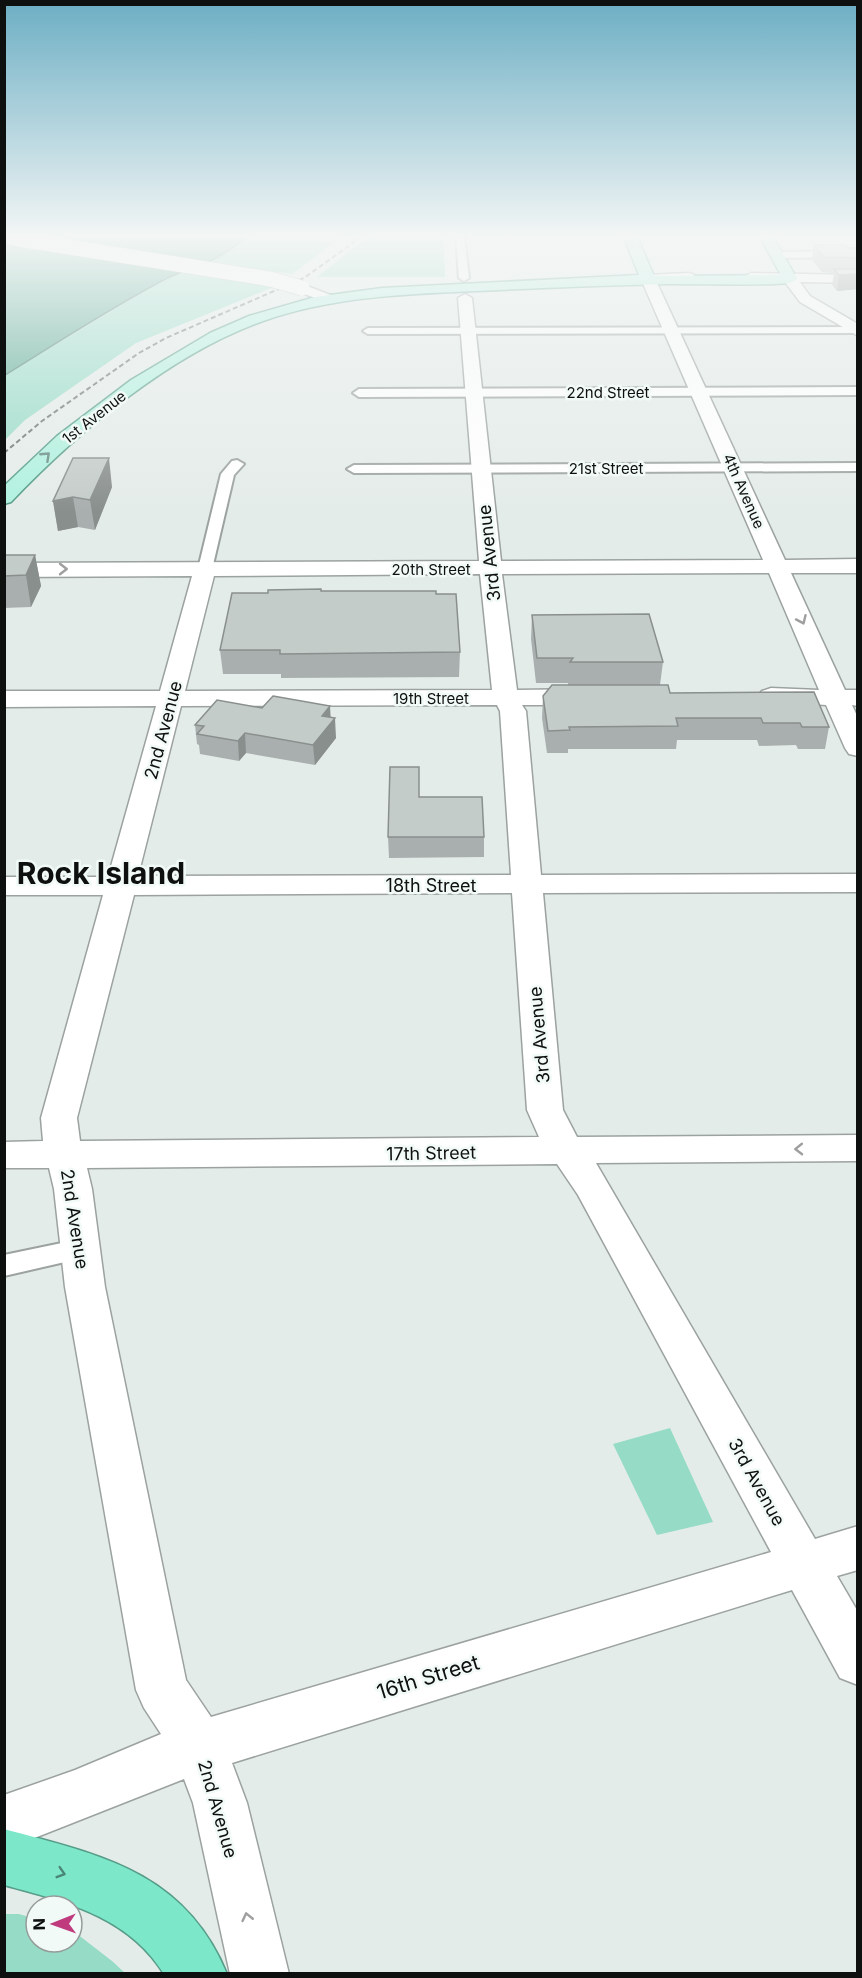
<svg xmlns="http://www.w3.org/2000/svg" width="862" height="1978" viewBox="0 0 862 1978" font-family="Inter,sans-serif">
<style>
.green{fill:#96dbc6}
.water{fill:#52a68f;stroke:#3e7969;stroke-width:1.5}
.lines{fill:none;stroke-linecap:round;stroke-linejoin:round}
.street-casing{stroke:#9ba2a0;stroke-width:4}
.secondary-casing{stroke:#9ba2a0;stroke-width:3}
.primary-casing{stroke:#569c88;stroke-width:3}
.highway-casing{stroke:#569c88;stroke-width:3}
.street{fill:#fff;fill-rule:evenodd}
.secondary{fill:#fff;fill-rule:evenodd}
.primary{fill:#b0f1df;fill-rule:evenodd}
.highway{fill:#7ce7c9;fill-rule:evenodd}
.rail{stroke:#6b706e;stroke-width:2;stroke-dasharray:5 3;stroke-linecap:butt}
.secondary-bridge-casing{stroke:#9ba2a0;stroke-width:16;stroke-linecap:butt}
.secondary-bridge{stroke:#fff;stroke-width:15}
.wall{fill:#a9afae}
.shaded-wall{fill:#898f8d}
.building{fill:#c4ccca;stroke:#898f8d;stroke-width:1.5}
.oneway{stroke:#678c81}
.oneway2{stroke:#9f9f9f}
.oneway3{stroke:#4a8675}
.labels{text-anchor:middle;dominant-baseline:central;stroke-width:5;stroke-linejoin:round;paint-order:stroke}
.far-street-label{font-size:15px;fill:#0e100f;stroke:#f1faf7}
.street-label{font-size:18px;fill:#0e100f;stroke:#f1faf7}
.near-street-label{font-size:21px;fill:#0e100f;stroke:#f1faf7}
.town-label{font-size:30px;font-weight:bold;fill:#0e100f;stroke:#f1faf7}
</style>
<rect width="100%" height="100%" fill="#e4ece9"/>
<path class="green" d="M246 235H344L292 274 207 262C222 256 235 248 246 235Z
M371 235H443L445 277H317Z
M185 271 276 286 136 343 25 420 5 440V375L161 281Z
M670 1428 713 1522 657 1535 613 1444Z
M5 1914H19L36 1919V1942H72V1930L112 1961 125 1973H5Z"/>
<path class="water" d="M24 235H246C223 263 188 266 158 283 106 311 55 344 5 375V242Z"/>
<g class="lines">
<defs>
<path id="street" d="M456 235H464L469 278 464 281 459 278Z
M858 251V257L776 258 771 255 776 252Z
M858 327V333L368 334 363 331 368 328Z
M858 387V395L359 397 353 393 359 389Z
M237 460 244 464 234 475 212 569 205 573 200 572 198 569 221 474 232 461Z
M858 463V471L354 473 347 469 354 465Z
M81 1239 91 1242 95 1249 91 1256 4 1276V1255Z"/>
<path id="secondary" d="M688 273 693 274 695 277 693 280 657 283 785 560 858 559V573H791L845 690H858V706L852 705 858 718V756L849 754 845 748 826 705 762 701 758 696 762 691 771 688 819 690 769 573 502 574 517 690 588 689 597 692 601 697 597 702 588 705H522L526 711 541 875 858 874V892L543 893 563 1110 577 1137 858 1135V1161L596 1163 815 1539 858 1526V1570L837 1576 858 1612V1685L840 1678 792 1590 232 1763 247 1803 289 1974H230L193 1803 184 1779 4 1850V1795L75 1770 161 1734 144 1708 136 1690 65 1287 54 1189 49 1168H4V1142L43 1141 41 1118 103 895H4V877H108L156 706 4 707V691H160L192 576 4 577V563L479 561 458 298 465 294 472 298 501 561 763 560 641 279 648 275ZM480 574 492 690 185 691 214 576ZM497 705 500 711 511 875 138 876 181 706ZM512 893 527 1110 539 1137 80 1141 77 1118 134 895ZM557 1164 578 1195 771 1552 211 1717 186 1680 105 1287 92 1189 87 1168Z
M751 273 858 275V283L800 282 810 296 858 324V336L800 302 785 282 746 280 744 277Z
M302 284 333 296 335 299 328 303 297 291 295 288 297 285Z"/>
<path id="primary" d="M623 235H636L654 276 781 275 759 235H772L797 279 790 283 775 284C741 285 706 284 671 284 606 285 542 288 477 291 404 294 332 297 263 321 170 354 78 432 11 502L4 504V486L57 436 131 380 210 333 249 316 315 297 382 288 639 275Z"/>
<path id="highway" d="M4 1829C101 1855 185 1872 227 1974H164C128 1916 66 1902 4 1885Z"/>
</defs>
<use href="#street" class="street-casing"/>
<use href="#secondary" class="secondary-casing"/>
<use href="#primary" class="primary-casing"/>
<use href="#highway" class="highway-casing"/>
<use href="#street" class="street"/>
<use href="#secondary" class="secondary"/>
<use href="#primary" class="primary"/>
<use href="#highway" class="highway"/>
<path class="rail" d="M4 453 42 421 139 353 166 338 304 278 364 235"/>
<defs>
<path id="secondary-bridge" d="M13 238 270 279 302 288"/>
</defs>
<use href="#secondary-bridge" class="secondary-bridge-casing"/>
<use href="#secondary-bridge" class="secondary-bridge"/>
</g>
<path class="wall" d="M814 245 858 248V289L837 291 832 285 834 273 822 272 812 260Z
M112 487 95 530 78 527 58 531 53 501Z
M4 555H35L41 586 31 607 4 608Z
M321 591 436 594 460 652 459 677 281 678V674H223L220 650Z
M532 615 663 662 660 685 670 693 829 727 825 749H798L796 745 759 746 757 740H677L676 749H568V753H547L542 718 543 696 568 685V683H536L531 639Z
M262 708 331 717 336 738 315 765 246 753 239 761 200 754 199 745 197 744 195 725Z
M419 797 484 837V857L389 858 388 837Z"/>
<path class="shaded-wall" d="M858 274V289L837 291 839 275Z
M109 458 112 487 95 530 90 500Z
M73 497 78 527 58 531 53 501Z
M35 555 41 586 31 607 26 575Z
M330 706 331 723 335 718 336 738 315 765 313 745 322 716Z
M245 733 246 753 239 761 238 741Z"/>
<path class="building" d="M814 245H845L848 248H858V258L824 257Z
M834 269H858V274L839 275Z
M73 458H109L90 500 73 497 53 501Z
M4 555H35L26 575 4 576Z
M321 589V591H436V594H456L460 652 280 654V650H220L232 593H268V590Z
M649 614 663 662H570L573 658H537L532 615Z
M552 685H668L670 693 814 692 829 727H802L800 723H763L761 718H676L678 726 569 727 570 730 548 731 543 696Z
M273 696 330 706 322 716 335 718 313 745 245 733 238 741 197 734 204 726 195 725 217 700 262 708Z
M390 767H419V797H482L484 837H388Z"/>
<defs><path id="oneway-chevron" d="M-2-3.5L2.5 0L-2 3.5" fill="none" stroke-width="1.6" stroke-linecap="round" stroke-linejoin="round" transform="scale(1.5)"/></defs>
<use class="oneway" href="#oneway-chevron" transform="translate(46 456) rotate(-43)"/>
<g class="oneway2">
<use href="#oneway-chevron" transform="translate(63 569)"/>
<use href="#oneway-chevron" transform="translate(802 620) rotate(66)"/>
<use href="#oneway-chevron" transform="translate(799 1149) rotate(179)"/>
<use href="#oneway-chevron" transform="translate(247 1917) rotate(-103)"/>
</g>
<use class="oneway3" href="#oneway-chevron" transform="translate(61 1873) rotate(17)"/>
<linearGradient id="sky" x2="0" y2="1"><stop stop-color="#6caec4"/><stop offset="0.46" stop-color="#f3f6f5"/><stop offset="1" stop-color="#f3f6f5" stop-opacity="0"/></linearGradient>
<rect width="862" height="512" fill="url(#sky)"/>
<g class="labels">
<g class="far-street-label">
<text x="608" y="392">22nd Street</text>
<text transform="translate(94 417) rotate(-38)">1st Avenue</text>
<text x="606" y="468">21st Street</text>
<text transform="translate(744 491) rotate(66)">4th Avenue</text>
<text x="431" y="569">20th Street</text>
<text x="431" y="698">19th Street</text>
</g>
<g class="street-label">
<text transform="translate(489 553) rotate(-96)">3rd Avenue</text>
<text transform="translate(163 730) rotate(-75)">2nd Avenue</text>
<text x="431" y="885">18th Street</text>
<text transform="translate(539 1035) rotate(-95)">3rd Avenue</text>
<text transform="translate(431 1153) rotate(-1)">17th Street</text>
<text transform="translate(75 1219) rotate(81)">2nd Avenue</text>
<text transform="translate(757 1482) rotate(61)">3rd Avenue</text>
<text transform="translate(218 1809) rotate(74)">2nd Avenue</text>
</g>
<g class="near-street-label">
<text transform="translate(428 1677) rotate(-17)">16th Street</text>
</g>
<g class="town-label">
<text x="101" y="873">Rock Island</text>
</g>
</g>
<rect width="862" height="1978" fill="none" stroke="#0e100f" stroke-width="12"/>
<g transform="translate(54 1924) rotate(269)"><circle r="28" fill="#f1faf7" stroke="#969c9a" stroke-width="1.5"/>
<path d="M0-4.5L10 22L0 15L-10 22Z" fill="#bf3b7e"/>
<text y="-9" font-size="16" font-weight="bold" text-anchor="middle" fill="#0e100f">N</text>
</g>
</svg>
